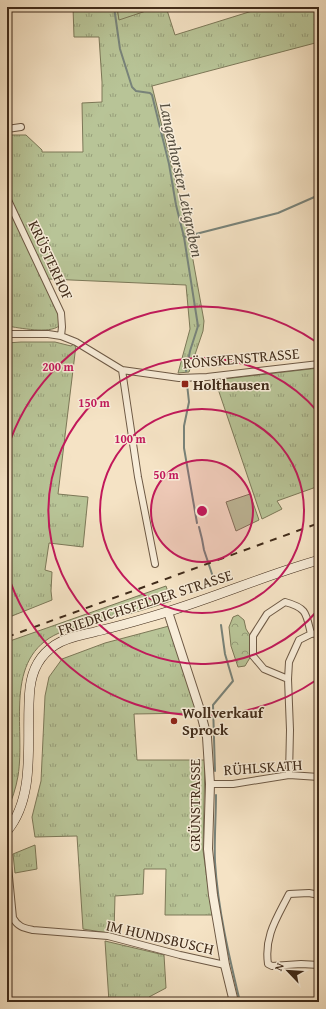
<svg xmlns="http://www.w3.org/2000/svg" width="326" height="1009" viewBox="0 0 326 1009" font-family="'Gentium Book Plus',serif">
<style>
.grass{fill:url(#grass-tufts);stroke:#7c7858}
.forest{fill:url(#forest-crowns);stroke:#7c7858}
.garden{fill:#b8c497;stroke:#7c7858}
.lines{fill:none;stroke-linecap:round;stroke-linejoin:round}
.stream{stroke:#78837a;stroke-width:2}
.minor-casing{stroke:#6d5945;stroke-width:8}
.tertiary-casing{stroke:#6d5945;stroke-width:10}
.secondary-casing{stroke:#402b1a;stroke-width:10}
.minor{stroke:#f8edd9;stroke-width:6}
.tertiary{stroke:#f8edd9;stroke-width:8}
.secondary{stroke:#f8edd9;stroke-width:9}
.rail{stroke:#402b1a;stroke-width:2;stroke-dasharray:7 7;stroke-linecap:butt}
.ring{fill:none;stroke:#c2185b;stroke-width:2}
.poi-dot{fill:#8f2418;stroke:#f8edd9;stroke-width:1.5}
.labels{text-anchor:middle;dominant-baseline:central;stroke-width:3;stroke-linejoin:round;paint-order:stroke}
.street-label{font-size:15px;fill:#402b1a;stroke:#f8edd9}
.poi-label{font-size:15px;font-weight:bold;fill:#402b1a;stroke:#f8edd9;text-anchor:start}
.water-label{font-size:16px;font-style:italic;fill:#575042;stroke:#f8edd9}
.centre{fill:#c2185b;stroke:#f8edd9;stroke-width:2}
.ring-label{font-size:12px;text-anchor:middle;font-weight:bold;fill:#c2185b;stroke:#f8edd9;stroke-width:3;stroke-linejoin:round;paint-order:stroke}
</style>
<defs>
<pattern id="grass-tufts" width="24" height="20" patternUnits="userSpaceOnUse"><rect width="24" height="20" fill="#b8c497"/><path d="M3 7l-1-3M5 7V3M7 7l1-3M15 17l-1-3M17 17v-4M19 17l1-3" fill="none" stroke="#979f7a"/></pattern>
<pattern id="forest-crowns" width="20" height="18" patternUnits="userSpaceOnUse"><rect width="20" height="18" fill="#b8c497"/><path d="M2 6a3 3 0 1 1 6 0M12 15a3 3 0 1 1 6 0" fill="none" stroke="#979f7a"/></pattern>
</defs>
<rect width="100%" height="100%" fill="#f5e3c5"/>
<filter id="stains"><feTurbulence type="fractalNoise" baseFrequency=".005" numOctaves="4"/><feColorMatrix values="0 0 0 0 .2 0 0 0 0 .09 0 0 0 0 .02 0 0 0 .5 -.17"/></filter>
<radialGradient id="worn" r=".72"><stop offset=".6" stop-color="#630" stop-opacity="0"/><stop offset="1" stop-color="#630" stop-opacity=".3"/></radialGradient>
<path class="grass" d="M73 7H117L119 19 158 7H166L175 35 265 7H319V42L152 86 188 232 204 321 203 331 189 372 178 373 190 329 186 285 48 279 7 191V132L10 131V135H26L42 150V152H83L82 103 102 102V82L99 37H74Z
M7 204 59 316V326C49 334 20 328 7 326Z
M21 342H55L71 346 74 344 76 345 58 494 88 497 83 547 49 543 45 570 52 572 51 591 52 600 7 618V343Z
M319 368V486L277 501 282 509 262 519 215 380Z
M166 586 171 601C150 608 130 614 109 619 93 624 75 626 59 633 2 658 26 728 18 776 16 788 12 800 7 811V642Z
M169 626 197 713 134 714 137 760H205L203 850 212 915H165L166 869H144L143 894 115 896 114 934 83 929 77 836 35 837 32 817 41 781 45 696 49 677 62 659 105 643Z
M35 845 37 869 15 873 13 854Z
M105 941 164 955 166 988 149 997V1002H109Z"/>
<path class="forest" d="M238 615 244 620 246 629 251 637V656L245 666 238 667 231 646 229 627 233 617Z"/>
<path class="garden" d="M117 7H158L119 20Z
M7 53H10L11 115H7Z
M250 494 259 520 236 531 226 502Z"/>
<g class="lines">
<path class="stream" d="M114 7 120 49 132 87 136 91 150 93 152 95 169 164 176 205 184 237 198 326 190 351 186 371
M184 237 278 213 319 195
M187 384 189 402 184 426V448L197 523
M199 527 202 539 204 550 212 574
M215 771 213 705 233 681 225 654 221 625
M216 795C216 817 214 840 215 862 218 910 229 956 240 1002"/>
<defs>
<path id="minor" d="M7 129 21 127
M7 198 61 313 62 327 61 336
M7 334H48L61 336 76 342 122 370 179 378 207 377 319 364
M122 370 138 477 155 564
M288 679 264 669 253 656V636L267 614 285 602C307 608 306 613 311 634
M289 775 290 730 288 679 289 662 299 640 311 634 319 633
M210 784H233L289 775 319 777
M7 856 13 918C18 927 24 928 33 930L108 936 180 955 225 965
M319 895 309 893 289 894C277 918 264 936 268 964L272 966 301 964 319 965"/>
<path id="tertiary" d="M168 612 200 710 207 737 210 784 208 849 213 895 225 965 234 1002"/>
<path id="secondary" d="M7 831C38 794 25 733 30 688 32 670 40 655 55 645 67 637 83 635 98 631 115 627 133 622 150 617 207 601 262 576 319 560"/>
</defs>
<use href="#minor" class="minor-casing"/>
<use href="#tertiary" class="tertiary-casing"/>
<use href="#secondary" class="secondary-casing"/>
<use href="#minor" class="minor"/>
<use href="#tertiary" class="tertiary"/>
<use href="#secondary" class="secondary"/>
<path class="rail" d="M7 637 319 523"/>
</g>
<circle cx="202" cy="511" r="51" fill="#c2185b" fill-opacity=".12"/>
<g class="ring">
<circle cx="202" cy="511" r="51"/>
<circle cx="202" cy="511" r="102"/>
<path d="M318 610A153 153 0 1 1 318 412"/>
<path d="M318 679A204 204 0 0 1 7 572M7 450A204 204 0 0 1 318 343"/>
</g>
<g class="poi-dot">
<rect x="181" y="380" width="8" height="8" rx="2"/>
<circle cx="174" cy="721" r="4"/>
</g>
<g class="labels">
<g class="street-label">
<text transform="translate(51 260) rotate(65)">KRÜSTERHOF</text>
<text transform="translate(241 358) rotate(-5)">RÖNSKENSTRASSE</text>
<text transform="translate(145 602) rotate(-18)">FRIEDRICHSFELDER STRASSE</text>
<text transform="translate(263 767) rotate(-4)">RÜHLSKATH</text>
<text transform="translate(194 805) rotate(-90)">GRÜNSTRASSE</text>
<text transform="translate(160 937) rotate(13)">IM HUNDSBUSCH</text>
</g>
<g class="poi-label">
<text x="193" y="384">Holthausen</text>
<text x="182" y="712">Wollverkauf<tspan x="182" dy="17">Sprock</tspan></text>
</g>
<g class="water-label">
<text transform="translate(182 180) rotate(78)">Langenhorster Leitgraben</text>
</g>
</g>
<circle cx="202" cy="511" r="6" class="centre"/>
<g class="ring-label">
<text x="58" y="371">200 m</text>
<text x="94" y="407">150 m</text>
<text x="130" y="443">100 m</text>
<text x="166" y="479">50 m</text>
</g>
<rect width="326" height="1009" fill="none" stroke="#f5e3c5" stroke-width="24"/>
<rect x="8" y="8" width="310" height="993" fill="none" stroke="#402b1a" stroke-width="2"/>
<rect x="12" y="12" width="302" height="985" fill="none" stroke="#402b1a"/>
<g transform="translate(288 971) rotate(295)" stroke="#f8edd9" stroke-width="3" paint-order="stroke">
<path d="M0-3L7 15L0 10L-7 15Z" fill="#402b1a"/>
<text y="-6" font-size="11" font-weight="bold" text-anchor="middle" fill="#402b1a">N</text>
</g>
<rect width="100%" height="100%" filter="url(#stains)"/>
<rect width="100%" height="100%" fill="url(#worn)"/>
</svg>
